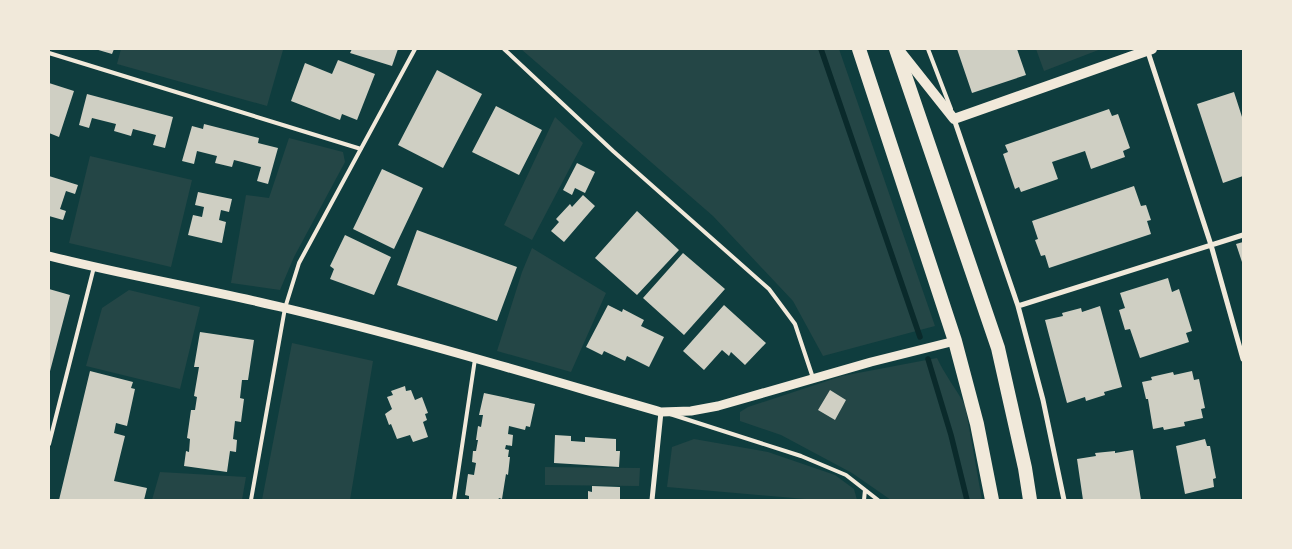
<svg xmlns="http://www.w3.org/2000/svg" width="1292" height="549" viewBox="0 0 1292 549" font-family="'PT Sans',sans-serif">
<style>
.green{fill:#244646}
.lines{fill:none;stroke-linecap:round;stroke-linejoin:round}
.stream{stroke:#0a2a2b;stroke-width:5.5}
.building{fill:#cfcfc3}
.service{stroke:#f1e9da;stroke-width:4}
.minor{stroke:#f1e9da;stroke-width:5}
.tertiary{stroke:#f1e9da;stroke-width:9}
.secondary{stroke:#f1e9da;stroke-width:10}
.trunk{stroke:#f1e9da;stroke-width:14}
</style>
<rect width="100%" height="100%" fill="#0f3d3e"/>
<path class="green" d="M121 49H278L283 50 267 106 117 64Z
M521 49H839L935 326 823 356 793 301 713 216Z
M1036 49H1101L1044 71Z
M555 117 583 143 532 240 504 225Z
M289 138 343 152 345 162 294 257 280 290 231 283 246 195 269 198Z
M90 156 192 180 171 267 69 243Z
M532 248 606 293 571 372 497 351 522 272Z
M129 290 200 307 180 389 86 366 102 308Z
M292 343 373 361 350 500H262Z
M937 358C945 375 956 389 965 405L982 500H891L852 473 781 435 740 421V412L748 407 842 376Z
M694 439 768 452 835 475 854 489 857 500H817L667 487 672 447Z
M545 467 640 468 639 486 545 485Z
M160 472 246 477 242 500H152Z"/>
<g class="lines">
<path class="stream" d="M821 49 920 337
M928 359 951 435 967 500"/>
</g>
<path class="building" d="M95 49H114L112 54Z
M352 49H398L392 66 350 53Z
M957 49H1017L1026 75 972 93Z
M338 60 375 74 357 120 342 114 340 120 291 101 305 63 332 74Z
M437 70 482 94 443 168 398 145Z
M49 83 74 91 59 137 49 133Z
M1234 92 1243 120V176L1223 183 1197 104Z
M87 94 173 117 165 148 153 145 156 135 133 129 131 136 114 131 116 124 92 118 89 128 79 125Z
M496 106 542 130 519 175 472 152Z
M1109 109 1112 116 1118 114 1130 148 1123 151 1125 157 1091 169 1085 151 1052 162 1058 179 1021 192 1019 187 1015 189 1003 154 1008 152 1005 145Z
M204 124 259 138 258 143 278 148 268 184 257 181 261 167 242 162 234 160 232 167 215 163 217 156 197 151 194 164 182 161 192 126 203 129Z
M577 163 595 172 585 193 575 188 572 195 563 190Z
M382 169 423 188 394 249 353 229Z
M49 176 78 185 75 194 66 191 60 209 66 211 63 220 49 216Z
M1134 186 1141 206 1146 205 1151 220 1147 221 1151 234 1049 268 1045 255 1041 256 1035 240 1038 239 1032 221Z
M198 192 232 199 229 212 221 210 219 220 226 222 222 243 188 235 193 215 202 217 204 207 195 205Z
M583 195 595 206 564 242 551 231 559 222 556 219 570 204 572 207Z
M637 211 679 250 637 295 595 258Z
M417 230 517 267 497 321 397 285Z
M345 235 391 257 374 295 330 279 334 269 330 266Z
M1243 242V265L1236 244Z
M683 253 725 289 684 335 643 298Z
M1168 278 1172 292 1179 289 1192 331 1186 333 1189 342 1140 358 1130 329 1125 330 1119 310 1125 308 1120 293Z
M49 289 70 295 49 375Z
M608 305 622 312 623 309 644 320 641 326 664 337 649 367 627 356 625 361 604 351 602 355 586 347Z
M724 305 766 343 745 365 731 352 729 356 722 350 704 370 683 351Z
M1100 306 1122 387 1104 392 1105 395 1086 401 1085 397 1067 403 1045 320 1063 316 1062 313 1081 308 1082 312Z
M200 332 254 340 248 380H242L240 398 244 399 241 422 235 421 233 439 237 440 236 452 230 451 227 472 184 466 186 451 189 452 190 439 187 438 191 410H195L197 397 194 396 199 367H194Z
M90 371 133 382 131 388 135 389 127 426 116 423 114 433 125 436 114 481 147 488 144 500H59Z
M1192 371 1194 380 1199 379 1205 408 1201 409 1203 418 1184 422 1185 426 1164 430 1163 427 1153 429 1148 399H1146L1142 382 1152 380 1151 377 1173 372 1174 375Z
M405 386 406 391 411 390 415 400 422 397 428 413 425 414 427 420 423 422 428 437 413 442 410 435 397 439 391 424 389 425 385 414 392 409 387 397 393 395 391 391Z
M830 390 846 400 835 420 818 410Z
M484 393 535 404 530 427 526 426 525 430 509 426 508 434 513 435 512 446 506 445 505 449 509 450 508 457H510L508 475 506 474 502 499 499 498 498 500H469V496L465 495 468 474 474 475 476 463 472 462 473 451H476L478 440H476L478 426 481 427 483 415H479Z
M555 435 571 436V441L585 442V437L616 439V451H620L619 467 554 463Z
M1205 439 1207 446H1210L1216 478 1213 479 1214 487 1185 494 1176 446Z
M1133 450 1141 500H1083L1077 459 1096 456 1095 453 1115 451V453Z
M592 486 620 487V500H588V491L592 492Z"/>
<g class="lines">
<path class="service" d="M504 49 613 151 769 289 795 324 813 378
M928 49 951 109
M49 53 361 149
M670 414 801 456 846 475 878 500
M49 444 94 267
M251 500 285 308 299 263 415 49
M454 500 475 359
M864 500 865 490"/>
<path class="minor" d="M1147 49 1211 245 1243 359
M954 119 1018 306 1043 400 1064 500
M1018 306 1243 235
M652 500 661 412"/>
<path class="tertiary" d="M49 256C127 276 207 289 285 308 411 338 536 376 661 412L691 411 718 406 871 362 955 341"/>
<path class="secondary" d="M900 51 954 119 1152 49"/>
<path class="trunk" d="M859 49 955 341 977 424 992 500
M896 49 998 348 1025 468 1030 500"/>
</g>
<rect width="1292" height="549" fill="none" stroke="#f1e9da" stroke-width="100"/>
</svg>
